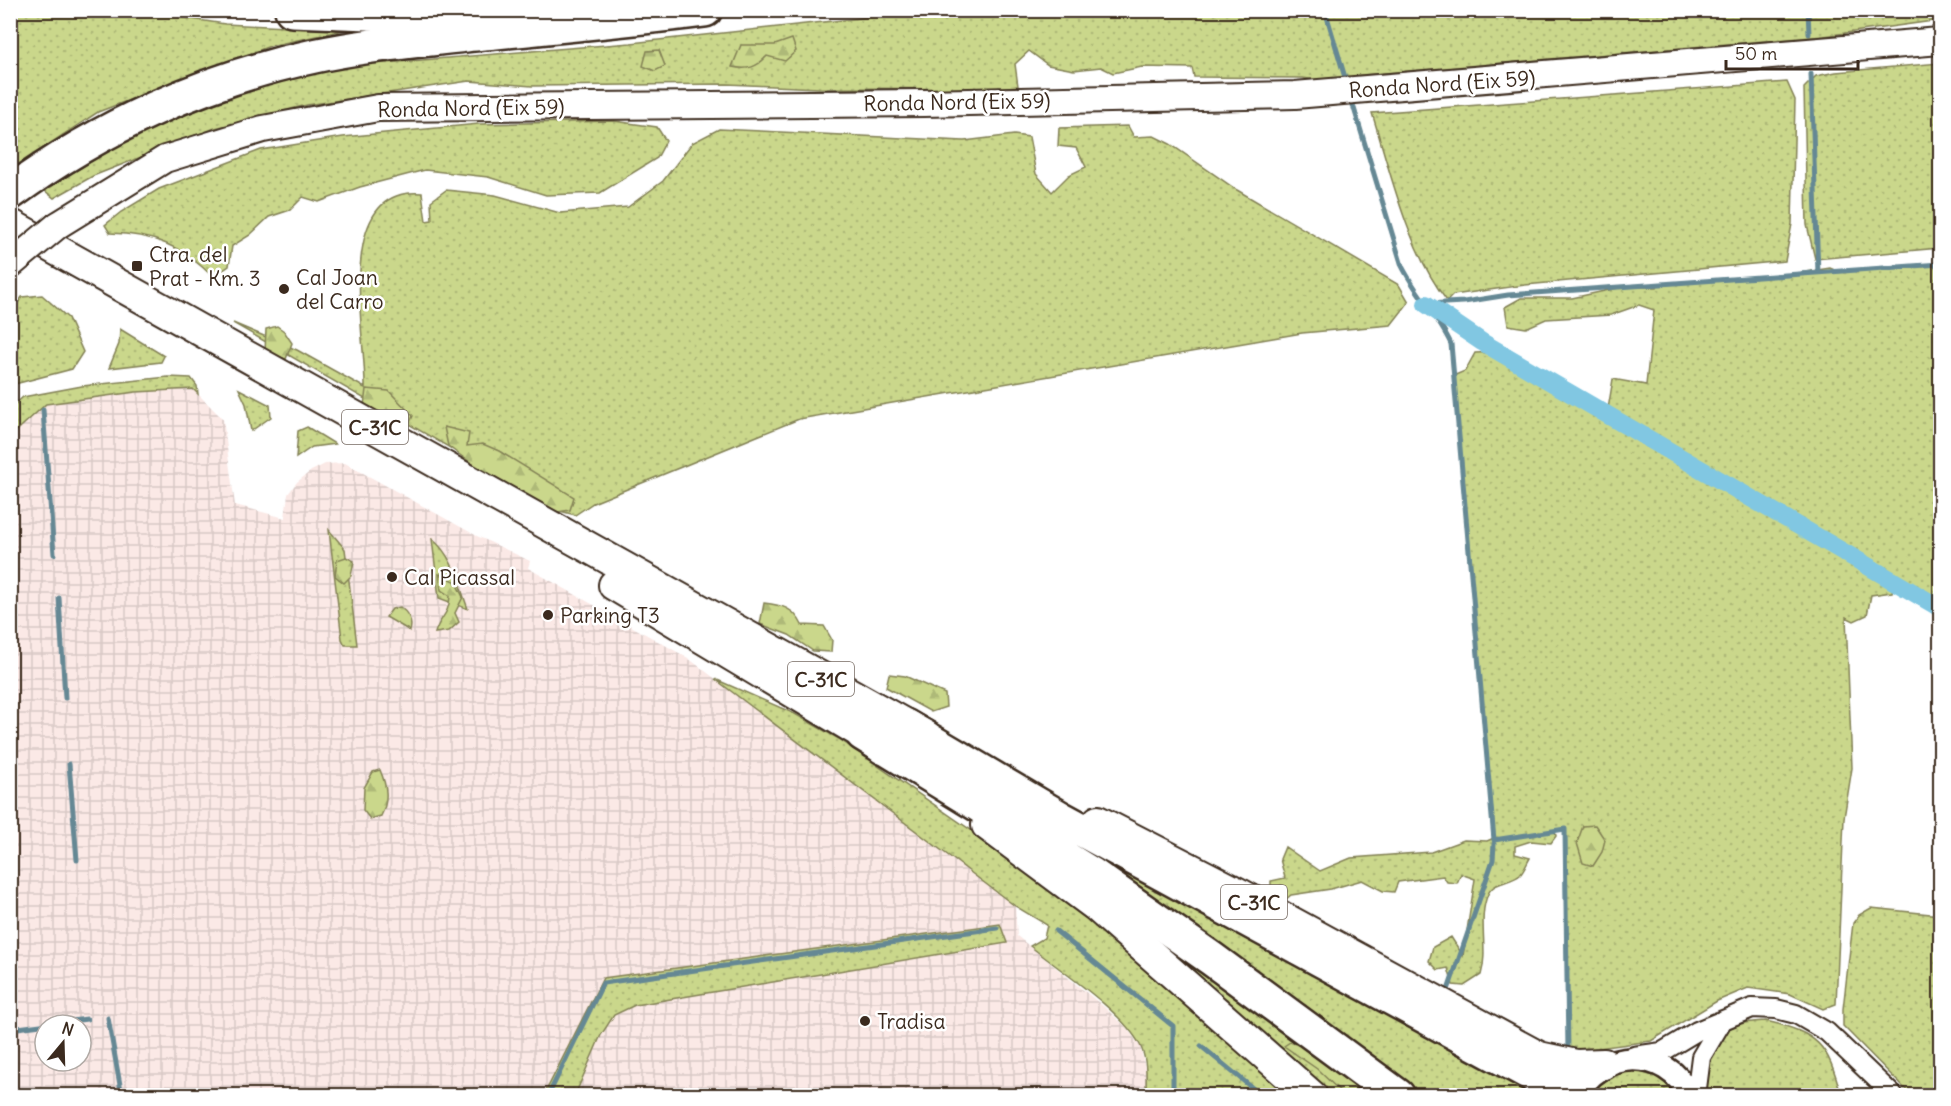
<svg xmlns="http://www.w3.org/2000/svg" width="1951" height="1106" viewBox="0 0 1951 1106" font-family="Delius,sans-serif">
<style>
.industrial{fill:url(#industrial-grid);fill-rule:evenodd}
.grass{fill:url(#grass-dots);stroke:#828054;stroke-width:1.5}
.forest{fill:url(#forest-firs);stroke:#828054;stroke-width:1.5}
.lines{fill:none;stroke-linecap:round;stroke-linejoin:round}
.stream{stroke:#658894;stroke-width:5}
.canal{stroke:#81c7e2;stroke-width:18}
.minor-casing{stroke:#3b2a1e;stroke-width:22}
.tertiary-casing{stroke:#3b2a1e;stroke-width:27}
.secondary-casing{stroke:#3b2a1e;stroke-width:30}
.trunk-casing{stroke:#3b2a1e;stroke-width:34}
.motorway-casing{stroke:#3b2a1e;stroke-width:38}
.minor{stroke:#fff;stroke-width:18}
.tertiary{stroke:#fff;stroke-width:22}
.secondary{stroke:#fff;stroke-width:26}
.trunk{stroke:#fff;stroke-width:30}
.motorway{stroke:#fff;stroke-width:33}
.secondary-bridge-casing{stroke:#3b2a1e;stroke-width:30;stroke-linecap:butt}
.secondary-bridge{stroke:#fff;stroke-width:26}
.poi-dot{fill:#3b2a1e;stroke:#fff;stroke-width:2}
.labels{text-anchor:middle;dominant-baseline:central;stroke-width:5;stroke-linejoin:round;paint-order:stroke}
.shield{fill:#fff;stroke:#766a62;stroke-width:1.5}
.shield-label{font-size:20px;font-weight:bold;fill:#3b2a1e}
.street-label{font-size:21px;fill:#3b2a1e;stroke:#fff}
.poi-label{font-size:21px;fill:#3b2a1e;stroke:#fff;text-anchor:start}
</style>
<defs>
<pattern id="industrial-grid" width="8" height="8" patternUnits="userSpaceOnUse" patternTransform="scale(1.5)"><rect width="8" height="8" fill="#fbe9e6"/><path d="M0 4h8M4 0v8" fill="none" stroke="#d8c8c5"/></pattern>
<pattern id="grass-dots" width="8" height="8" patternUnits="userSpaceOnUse" patternTransform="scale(1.5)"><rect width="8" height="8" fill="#cad78b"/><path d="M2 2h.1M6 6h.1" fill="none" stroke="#aeb978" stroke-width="1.8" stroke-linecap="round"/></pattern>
<pattern id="forest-firs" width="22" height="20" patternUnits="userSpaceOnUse" patternTransform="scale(1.5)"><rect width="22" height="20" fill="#cad78b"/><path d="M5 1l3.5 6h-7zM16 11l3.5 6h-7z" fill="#aeb978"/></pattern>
</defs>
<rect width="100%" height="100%" fill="#fff"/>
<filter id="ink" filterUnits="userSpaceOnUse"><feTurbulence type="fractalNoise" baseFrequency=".0167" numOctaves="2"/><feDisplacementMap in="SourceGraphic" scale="12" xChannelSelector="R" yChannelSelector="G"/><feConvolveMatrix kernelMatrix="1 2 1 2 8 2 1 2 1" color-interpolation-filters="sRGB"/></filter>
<g filter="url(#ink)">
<path class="industrial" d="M193 389 223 419 235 505 285 518 288 494 297 482 311 471 325 464 345 463 477 536 530 561 528 568 688 658 1015 906 1017 936 1103 1006 1126 1027 1140 1046 1146 1072V1096H11V436L46 404 136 392ZM45 1025H81V1061H45Z"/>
<path class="grass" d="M10 11H138L225 24 344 30 270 46 98 112 11 169Z
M925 11H1940V20L1824 36 1361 75 1335 83 1303 78 1194 77 1192 68 1142 67 1113 73 1101 67 1074 70 1048 65 1029 51 1015 64 1018 86 986 89 819 88 727 84 532 86 469 81 307 105 215 128 93 176 54 198 44 190 145 129 256 88 337 67 631 43Z
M1940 63V248L1815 259 1807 225 1804 88 1816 76 1836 72Z
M1787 82 1795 100 1792 224 1785 261 1525 285 1453 295 1447 301C1408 251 1391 174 1372 113Z
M614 121 657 127 666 141 657 158 600 193 546 195 488 177 425 170 360 187 319 202 303 197 290 210 269 217 250 235 232 246 229 266 213 277C182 246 153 234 110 233L105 225 121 212 159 189 261 150 343 137 479 124Z
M1128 126 1134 137 1154 136 1170 144 1237 190 1399 285 1409 302 1391 325 1302 333 799 419 593 503 575 515 560 511 233 323 297 350 365 388C366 335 332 185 422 193L426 221 432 220 431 201 446 190 495 195 560 213 628 207 663 181 692 143 719 129 964 141 1014 135 1029 137 1036 174 1052 192 1069 175 1086 167 1076 148 1058 146 1059 128Z
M1940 264V608L1894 581 1892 592 1871 595 1867 615 1854 621 1846 617 1852 768 1844 818 1836 1004 1823 1009 1790 994 1748 988 1717 1001 1651 1041 1568 1052 1565 829 1555 830 1556 836 1551 843 1531 841 1515 846V854L1530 858C1527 863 1524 871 1520 875 1511 883 1494 881 1488 894 1477 919 1489 949 1481 975L1464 986 1453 985 1448 968 1438 970 1429 961 1433 947 1451 937 1463 956 1475 879 1461 874 1457 883 1447 882 1443 876 1398 882 1394 892 1383 891 1362 880 1331 889 1291 895 1285 900 1271 891V881L1285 878 1280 859 1285 847 1320 871 1351 858 1431 852 1464 840 1487 841 1494 838 1453 376 1465 371 1475 353 1499 352 1541 368 1608 409 1613 379 1646 385 1654 310 1639 305 1611 315 1546 319 1526 328 1508 325 1505 307 1521 298H1572L1623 287H1657L1658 284 1779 276 1830 268 1837 271Z
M42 295 68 318 83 352 72 369 11 385V313L22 297Z
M120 329 164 356 161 362 109 368 119 344Z
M168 377 191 378 197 386 198 394 193 389 136 392 46 404 11 436V408L23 397 82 386Z
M239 389 270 405 271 417 251 431 246 404Z
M307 427 335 444 312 447 296 458 298 431Z
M329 530 345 549 357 645H345L342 639Z
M432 539C453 555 459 585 468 609L439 598Z
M715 679 795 714 839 739 1036 875 1135 954 1294 1095H1146C1146 1079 1148 1061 1140 1045 1122 1011 1061 971 1030 946L1044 938 1047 925 1015 906Z
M898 742 1542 1095H1417L1227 956Z
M1871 908 1940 915V1095H1911L1843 1026V1009L1853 923 1859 915Z
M1000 924 1007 943 635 1005 614 1015 601 1035 575 1095H544L603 978Z
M1142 930 1221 985 1370 1095H1322Z
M1766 1021C1818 1033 1828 1044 1841 1095H1710C1700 1075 1709 1046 1726 1031 1736 1022 1753 1022 1766 1021Z
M1629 1069 1664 1079 1677 1095 1596 1096 1590 1093 1612 1074Z"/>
<path class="forest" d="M792 39 796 51 785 61 767 56C756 68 748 70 732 67L741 45H775Z
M659 50 665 66 655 71 643 66 647 51Z
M277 326 284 331 292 343 286 359 265 352 266 329Z
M366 389 389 391 413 416 406 431 364 406Z
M444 427 469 433 467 446 483 444 499 451 574 497 570 510 552 513C518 489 481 473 448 446Z
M346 557 354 561 351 576 344 583 335 576 337 560Z
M439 574 455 581 463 597 455 613 459 622 449 631 435 633C440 616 449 616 450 596L441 590Z
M764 603C782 605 794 608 802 625L824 626 832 640 831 652 813 651 789 635 760 624Z
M400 607C408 613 413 621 410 631L386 617 392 609Z
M889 674 905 676 945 694 946 707 931 712 886 687Z
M380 770C387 786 389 800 381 816L370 819 363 810 364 788 373 772Z
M1595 825 1605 840 1602 852 1593 866 1583 863 1577 843 1583 826Z
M1290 1042 1309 1049 1376 1095H1344L1317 1069 1284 1046Z"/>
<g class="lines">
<path class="stream" d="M1325 10 1346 81
M1808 10 1809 34
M1811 74 1818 273
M1353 105 1402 266C1416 294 1438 316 1451 344L1494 840 1565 829 1568 1052
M1426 304 1464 302 1508 295 1940 264
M43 410 54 554
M59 598 65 698
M69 764 77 860
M1056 931 1173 1026V1096
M1448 990 1493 860 1494 844
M108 1018 122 1096
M10 1029 87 1019
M1201 1046 1262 1096
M548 1096 603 983 997 928"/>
<path class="canal" d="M1426 304 1482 342 1940 608"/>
<defs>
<path id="minor" d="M1634 1056 1662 1052 1697 1031 1752 1008 1776 1009 1796 1014 1827 1032 1894 1096
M1696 1096 1701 1057 1723 1020"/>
<path id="tertiary" d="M1576 1096C1600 1049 1666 1045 1690 1096"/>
<path id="secondary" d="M58 225 165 159 263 129 378 108 924 103 1295 95 1940 41"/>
<path id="trunk" d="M10 224 926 736
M614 585 863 734 883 749
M1098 821 1240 894 1539 1057 1576 1065 1604 1064
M987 825 1096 906 1312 1096"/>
<path id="motorway" d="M292 10 470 17
M10 193C100 127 205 79 314 56 364 45 415 41 466 35 546 27 626 20 705 10
M905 726 1062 819 1572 1096
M863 734 1091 874 1212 959 1398 1096"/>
</defs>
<use href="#minor" class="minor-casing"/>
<use href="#tertiary" class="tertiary-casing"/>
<use href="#secondary" class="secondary-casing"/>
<use href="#trunk" class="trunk-casing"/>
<use href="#motorway" class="motorway-casing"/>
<use href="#minor" class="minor"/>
<use href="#tertiary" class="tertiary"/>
<use href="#secondary" class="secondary"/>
<use href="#trunk" class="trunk"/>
<use href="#motorway" class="motorway"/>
<defs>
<path id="secondary-bridge" d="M10 265 58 225"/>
</defs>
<use href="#secondary-bridge" class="secondary-bridge-casing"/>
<use href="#secondary-bridge" class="secondary-bridge"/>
</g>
</g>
<g class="poi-dot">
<rect x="131" y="260" width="12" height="12" rx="3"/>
<circle cx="284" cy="289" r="6"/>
<circle cx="392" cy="577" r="6"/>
<circle cx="548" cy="615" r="6"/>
<circle cx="865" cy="1021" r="6"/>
</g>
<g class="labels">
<g class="shield">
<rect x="342" y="410" width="66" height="34" rx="4.5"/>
<rect x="788" y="662" width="66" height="34" rx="4.5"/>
<rect x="1221" y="885" width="66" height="34" rx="4.5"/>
</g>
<g class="shield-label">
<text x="375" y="427">C-31C</text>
<text x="821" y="679">C-31C</text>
<text x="1254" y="902">C-31C</text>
</g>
<g class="street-label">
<text transform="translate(1442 84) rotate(-4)">Ronda Nord (Eix 59)</text>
<text transform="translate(957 102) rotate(-1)">Ronda Nord (Eix 59)</text>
<text transform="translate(471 108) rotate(-1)">Ronda Nord (Eix 59)</text>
</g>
<g class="poi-label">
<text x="149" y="254">Ctra. del<tspan x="149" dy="24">Prat - Km. 3</tspan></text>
<text x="296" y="277">Cal Joan<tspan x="296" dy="24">del Carro</tspan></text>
<text x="404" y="577">Cal Picassal</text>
<text x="560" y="615">Parking T3</text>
<text x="877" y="1021">Tradisa</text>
</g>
</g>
<rect width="1951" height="1106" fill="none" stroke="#fff" stroke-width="36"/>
<rect x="18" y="18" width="1915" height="1070" fill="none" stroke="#3b2a1e" stroke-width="2" filter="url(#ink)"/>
<g transform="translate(63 1043) rotate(19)"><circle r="28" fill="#ffffff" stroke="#b1aaa5" stroke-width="1.5"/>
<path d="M0-4.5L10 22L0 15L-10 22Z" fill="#3b2a1e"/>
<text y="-9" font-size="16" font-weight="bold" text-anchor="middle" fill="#3b2a1e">N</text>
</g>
<path d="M1726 60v9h132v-9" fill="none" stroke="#3b2a1e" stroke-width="3"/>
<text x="1735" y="60" font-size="18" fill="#3b2a1e" stroke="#ffffff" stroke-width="4.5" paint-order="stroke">50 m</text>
</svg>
